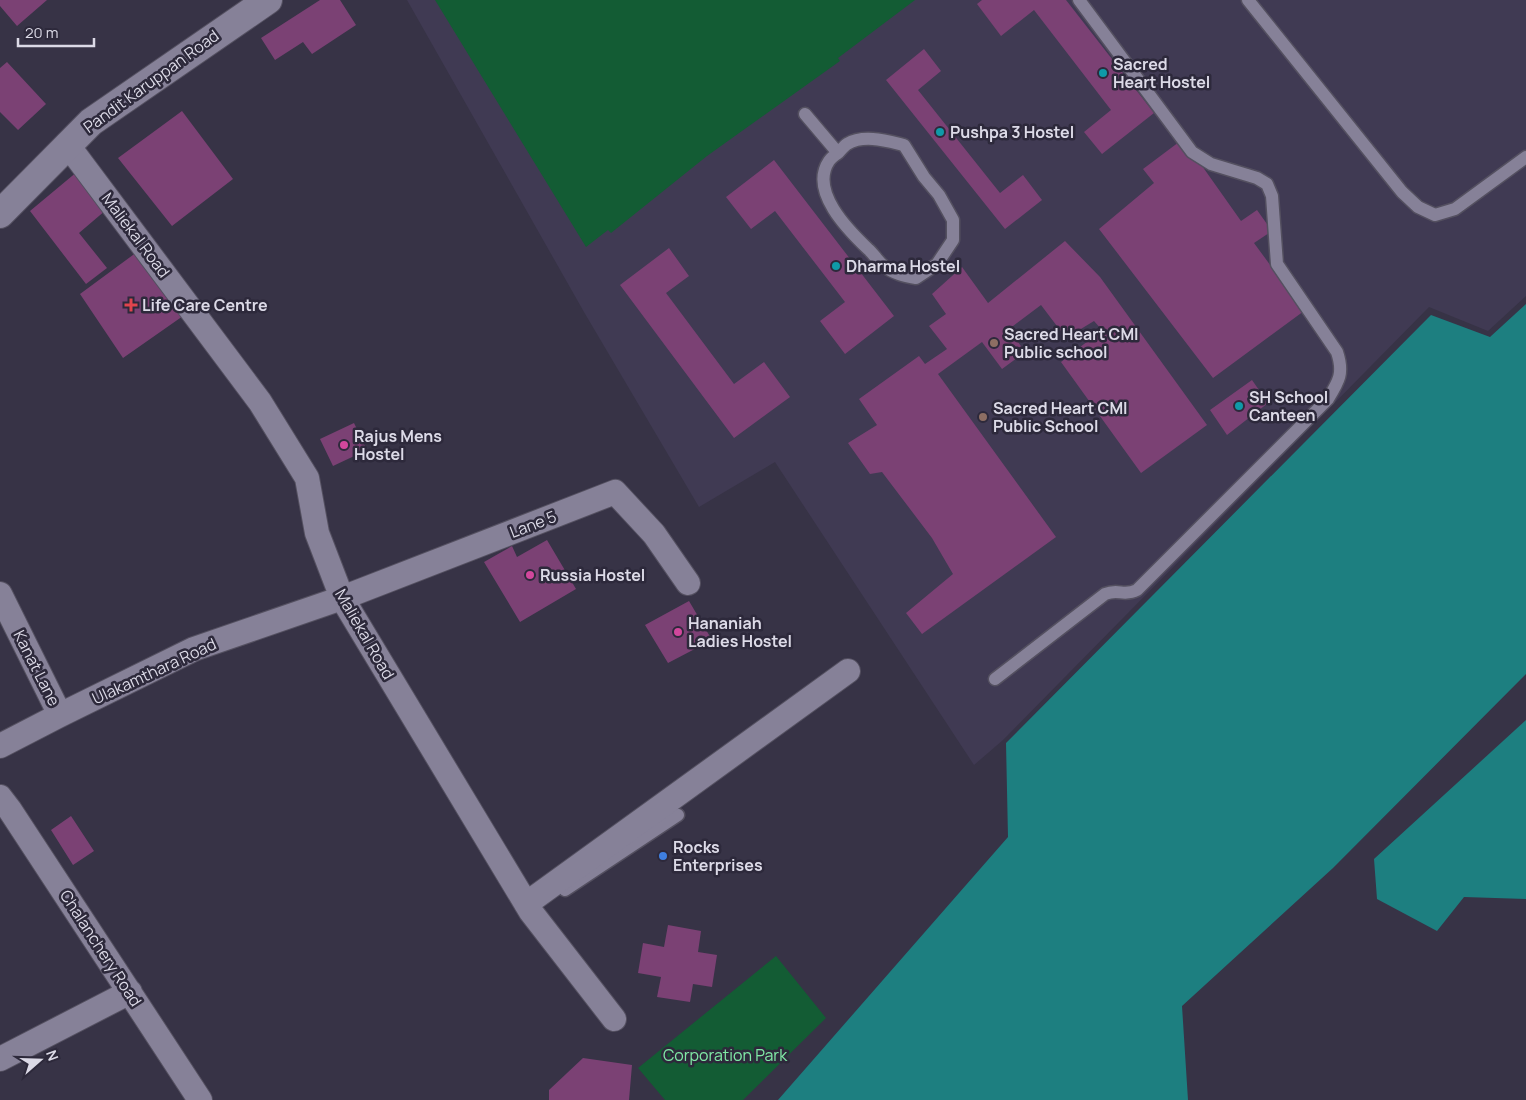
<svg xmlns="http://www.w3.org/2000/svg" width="1526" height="1100" viewBox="0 0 1526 1100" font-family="Manrope,sans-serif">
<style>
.built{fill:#403a53}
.green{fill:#135c34}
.water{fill:#1d7f80}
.building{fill:#7b4174}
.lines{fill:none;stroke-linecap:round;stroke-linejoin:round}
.lane-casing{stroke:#545060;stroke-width:15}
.street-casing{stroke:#545060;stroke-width:26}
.secondary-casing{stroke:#545060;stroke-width:30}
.lane{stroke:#868198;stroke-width:12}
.street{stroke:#868198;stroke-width:24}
.secondary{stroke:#868198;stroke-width:28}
.culture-dot{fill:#0f9aa8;stroke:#2d293b;stroke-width:2}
.health-dot{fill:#e0444e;stroke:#2d293b;stroke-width:2}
.education-dot{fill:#8d6e63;stroke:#2d293b;stroke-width:2}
.hotel-dot{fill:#d1479c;stroke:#2d293b;stroke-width:2}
.shop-dot{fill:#3f7fe0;stroke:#2d293b;stroke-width:2}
.labels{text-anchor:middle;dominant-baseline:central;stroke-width:5;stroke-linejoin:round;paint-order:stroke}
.poi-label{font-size:16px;font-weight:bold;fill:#dcdae7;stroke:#2d293b;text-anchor:start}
.street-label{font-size:16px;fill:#dcdae7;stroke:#2d293b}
.park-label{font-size:16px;fill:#80e9a6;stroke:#2d293b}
</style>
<rect width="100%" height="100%" fill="#373346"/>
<path class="built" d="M407 0H1526V296L1488 331 1429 307 1003 740 974 765 775 462 699 507 584 312Z"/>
<path class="green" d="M435 0H915L838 58 840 61 707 156 611 233 608 230 586 247Z
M776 956 826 1018 743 1100H665L638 1068Z"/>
<path class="water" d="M1526 304V674L1333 868 1182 1006 1188 1100H778L1008 837 1006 743 1431 315 1490 337Z
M1526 720V899L1464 897 1437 931 1377 899 1374 859Z"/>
<path class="building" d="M0 0H47L17 26 0 6Z
M320 0H340L356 25 312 54 303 42 275 60 261 38Z
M982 0H1066L1154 113 1102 154 1084 132 1111 110 1034 10 1001 36 977 4Z
M924 49 941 71 918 90 1000 193 1023 175 1042 200 1005 229 886 80Z
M7 62 46 104 18 130 0 112V68Z
M182 111 233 179 172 226 118 158Z
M1183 139 1241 221 1257 210 1272 231 1254 243 1304 311 1213 378 1099 229 1154 183 1143 169Z
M774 160 894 316 845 354 820 321 845 302 775 211 751 229 726 197Z
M78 171 106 210 79 233 107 268 86 284 30 211Z
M1065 241 1100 277 1207 425 1141 473 1061 362 1102 330 1094 321 1066 338 1041 305 1009 329 1025 352 1002 369 982 342 938 374 1056 537 922 634 906 613 953 574 932 538 882 472 870 474 848 443 877 425 859 399 919 356 925 364 947 349 929 326 946 314 932 294 962 267 988 303Z
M669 248 689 276 666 293 734 384 764 362 790 397 734 438 620 285Z
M137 252 183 316 123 358 80 294Z
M1252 380 1268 403 1227 435 1210 410Z
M354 423 367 450 333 466 320 439Z
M547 540 576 589 520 622 484 562 512 546 517 557Z
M689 601 712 640 668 663 645 625Z
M71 816 94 851 73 865 51 830Z
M668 925 701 931 698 952 717 955 712 987 693 984 690 1002 657 997 661 977 638 973 643 943 664 947Z
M583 1058 632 1065 629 1100H549V1090Z"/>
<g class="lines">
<defs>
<path id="lane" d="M1248 0 1402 192 1418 207 1435 215 1455 209 1526 157
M805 114 838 153C841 150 844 146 847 144 864 134 887 141 904 145L924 177 939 195 953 220V240L937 264 916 278C905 276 894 274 884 266 878 262 874 254 868 249 848 230 809 191 829 161 831 158 835 155 838 153
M995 679 1105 594C1119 588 1123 597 1137 590L1328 399C1339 381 1344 373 1337 352L1277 264 1272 196 1267 184 1257 178 1211 164 1192 152 1079 0
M565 890 678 815"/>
<path id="street" d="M67 144 260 402 307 478 317 533 342 598 531 912 614 1019
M0 594 60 715
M0 746 60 715 194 649 342 598 615 492 654 534 688 583
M0 797 10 810 200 1100
M526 904 848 671
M0 1059 130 992"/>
<path id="secondary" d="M0 214 91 122 268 0"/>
</defs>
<use href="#lane" class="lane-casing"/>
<use href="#street" class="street-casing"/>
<use href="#secondary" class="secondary-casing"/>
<use href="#lane" class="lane"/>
<use href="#street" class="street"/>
<use href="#secondary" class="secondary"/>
</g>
<g class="culture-dot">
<circle cx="1103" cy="73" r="5"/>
<circle cx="940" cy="132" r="5"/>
<circle cx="836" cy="266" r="5"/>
<circle cx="1239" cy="406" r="5"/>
</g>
<path class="health-dot" d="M128.5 297.5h5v5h5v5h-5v5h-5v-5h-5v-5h5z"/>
<g class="education-dot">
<circle cx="994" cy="343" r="5"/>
<circle cx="983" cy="417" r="5"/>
</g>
<g class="hotel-dot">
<circle cx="344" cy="445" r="5"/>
<circle cx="530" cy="575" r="5"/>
<circle cx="678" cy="632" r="5"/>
</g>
<circle class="shop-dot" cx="663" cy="856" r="5"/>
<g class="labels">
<g class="poi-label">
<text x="1113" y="64">Sacred<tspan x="1113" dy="18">Heart Hostel</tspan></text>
<text x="950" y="132">Pushpa 3 Hostel</text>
<text x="846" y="266">Dharma Hostel</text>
<text x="142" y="305">Life Care Centre</text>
<text x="1004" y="334">Sacred Heart CMI<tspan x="1004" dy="18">Public school</tspan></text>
<text x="1249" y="397">SH School<tspan x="1249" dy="18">Canteen</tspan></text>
<text x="993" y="408">Sacred Heart CMI<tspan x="993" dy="18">Public School</tspan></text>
<text x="354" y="436">Rajus Mens<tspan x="354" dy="18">Hostel</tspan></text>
<text x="540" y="575">Russia Hostel</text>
<text x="688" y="623">Hananiah<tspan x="688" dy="18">Ladies Hostel</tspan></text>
<text x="673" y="847">Rocks<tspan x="673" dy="18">Enterprises</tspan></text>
</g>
<g class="street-label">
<text transform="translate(151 81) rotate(-36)">Pandit Karuppan Road</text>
<text transform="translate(136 235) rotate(53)">Maliekal Road</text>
<text transform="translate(533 524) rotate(-21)">Lane 5</text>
<text transform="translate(365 634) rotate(60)">Maliekal Road</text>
<text transform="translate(37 668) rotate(63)">Kanat Lane</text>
<text transform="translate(154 671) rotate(-25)">Ulakamthara Road</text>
<text transform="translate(101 948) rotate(57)">Chalanchery Road</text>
</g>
<g class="park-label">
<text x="725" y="1055">Corporation Park</text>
</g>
</g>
<g transform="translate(40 1060) rotate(70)" stroke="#2d293b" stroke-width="4" paint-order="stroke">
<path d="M0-4L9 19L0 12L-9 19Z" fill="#dcdae7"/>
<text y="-8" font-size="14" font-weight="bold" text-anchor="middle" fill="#dcdae7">N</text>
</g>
<path d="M18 38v8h76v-8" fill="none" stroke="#dcdae7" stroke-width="2.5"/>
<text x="25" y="38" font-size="15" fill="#dcdae7" stroke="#2d293b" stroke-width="4" paint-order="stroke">20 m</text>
</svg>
